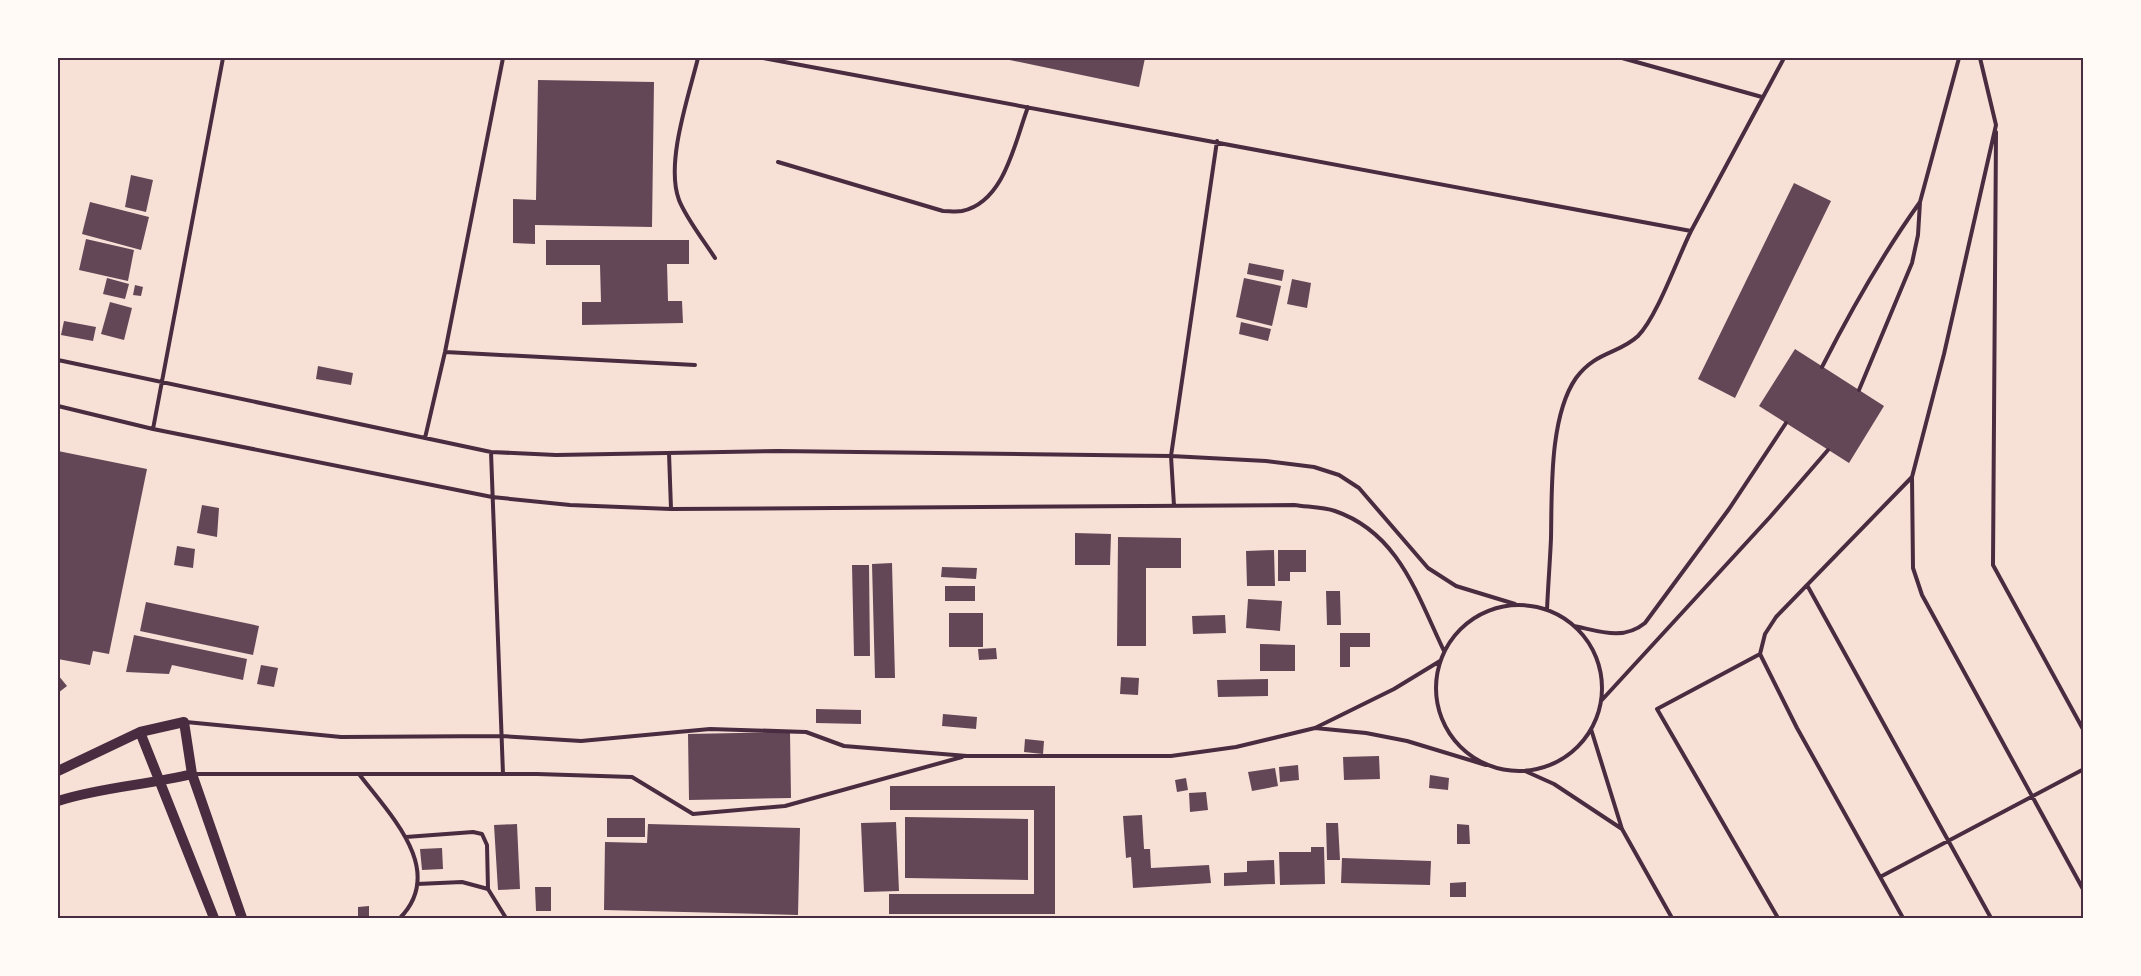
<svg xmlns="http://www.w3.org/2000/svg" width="2141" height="976" viewBox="0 0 2141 976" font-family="Barlow,sans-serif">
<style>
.building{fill:#644757}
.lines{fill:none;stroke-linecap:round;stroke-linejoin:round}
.service{stroke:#4a2c40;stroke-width:4}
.secondary{stroke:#4a2c40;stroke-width:10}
.neatline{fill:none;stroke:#4a2c40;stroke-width:2}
</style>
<rect width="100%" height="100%" fill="#f7e1d7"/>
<path class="building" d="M1000 58H1145L1139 87Z
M538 80 654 82 652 227 535 225V244L513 243V199L536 200Z
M131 175 153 180 146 212 125 207Z
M1794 183 1831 201 1735 398 1698 379Z
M90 202 149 217 141 250 82 234Z
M86 239 134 250 128 281 79 270Z
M546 240H689V264H667L668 301H682L683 323 582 325V302H601L600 265H546Z
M1249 263 1284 270 1282 281 1247 274Z
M107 278 129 284 125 299 103 294Z
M1244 278 1281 286 1272 326 1236 317Z
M1292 279 1311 283 1307 308 1287 304Z
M135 285 143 287 141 296 133 295Z
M110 302 132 308 124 340 101 334Z
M64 321 96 327 93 341 61 335Z
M1241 322 1271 329 1268 341 1239 334Z
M1795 349 1884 406 1849 463 1759 406Z
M318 366 353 373 351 385 316 379Z
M58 451 147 469 109 654 93 651 90 665 58 659Z
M202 505 219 508 217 537 197 533Z
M1075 533 1111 534 1110 565H1075Z
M1118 537 1181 538V568H1146V646H1117Z
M177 546 195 549 193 568 174 565Z
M1274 550 1275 586H1247L1246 551Z
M1278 550H1306V572H1290V581H1278Z
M892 563 895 678H875L872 564Z
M852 565H869L870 656H854Z
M942 567 977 568 976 579 941 577Z
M945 586H975V601H945Z
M1326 591H1340L1341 625H1327Z
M1248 599 1282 601 1280 631 1246 628Z
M146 602 259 626 253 655 140 631Z
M949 613H983V647H949Z
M1225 615 1226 633 1193 634 1192 616Z
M1340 633H1370V647H1350V667H1340Z
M134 635 247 659 243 680 172 665 169 674 126 672Z
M1260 644 1295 645V671H1260Z
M996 648 997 659 979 660 978 649Z
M261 665 278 668 274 687 257 684Z
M58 675 67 686 58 693Z
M1121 677 1139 678 1138 695 1120 694Z
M1268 679V696L1218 697 1217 680Z
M816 709 861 710V724L816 723Z
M943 714 977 717 976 729 942 726Z
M790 732 791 798 689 800 688 734Z
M1025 739 1044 741 1043 754 1024 752Z
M1379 756 1380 779 1344 780 1343 757Z
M1298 765 1299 780 1280 782 1279 767Z
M1275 768 1278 786 1252 791 1248 772Z
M1430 775 1449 778 1448 790 1429 788Z
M1186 778 1188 790 1177 792 1175 780Z
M890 786H1055V914H889V894H1034V810H890Z
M1206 792 1208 810 1190 812 1189 793Z
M1142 815 1144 849H1150L1151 868 1209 865 1211 883 1133 888 1131 857 1126 858 1123 816Z
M905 817 1028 819V880L905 878Z
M607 818H645V837H607Z
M896 822 899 891 864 892 861 823Z
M1326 823H1338L1340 860H1327Z
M517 824 520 889 498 890 494 825Z
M648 824 800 828 798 915 604 910 605 842 647 843Z
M1457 824 1469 825 1470 844H1457Z
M1311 847H1324L1325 884 1280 885 1279 852H1311Z
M442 848 443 869 422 870 420 849Z
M1342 858 1431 861 1430 885 1341 883Z
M1274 860 1275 884 1224 886V873L1247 872V861Z
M1466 882V897H1450V883Z
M535 887H551V911H536Z
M369 906V916H358V907Z"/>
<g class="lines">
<path class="service" d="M698 58C689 95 665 163 679 200 686 218 704 241 715 258
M763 58 1691 231 1784 58
M1622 58 1762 97
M1996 132 1993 565 2084 731
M778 162 943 211C949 211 956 212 962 211 1005 202 1015 141 1028 107
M445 352 695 365
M58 360 491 452 556 455 778 451 1171 456 1266 461 1314 467 1339 475 1359 488 1428 568 1456 586 1515 604
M1822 367C1852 308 1882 255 1920 202
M1859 390 1912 263 1918 235 1920 202 1959 58
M58 406 153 429 492 497 570 505 671 509 1294 505C1307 507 1323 507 1335 511 1399 533 1417 595 1444 651
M153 429 223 58
M425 438 445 352 503 58
M491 452 503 774
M669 453 671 509
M1912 477 1913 568 1922 595 2084 891
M1174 506 1171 456 1217 141
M1807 585 1991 918
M1436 688a83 83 0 1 1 166 0a83 83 0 1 1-166 0Z
M1547 610C1548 586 1550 562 1551 538 1552 492 1549 417 1576 378 1596 351 1619 354 1638 336 1657 317 1678 257 1691 231
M1574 626C1599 631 1623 641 1645 623L1729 509 1786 423
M1760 654 1657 709 1778 918
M1601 701 1770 517 1828 450
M186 722 341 737 501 736 581 741 710 729 806 732 844 746 967 756H1171L1236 747 1315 728 1394 689 1440 661
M1315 728 1366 733 1407 741 1486 765
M1591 729 1622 829 1672 918
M1525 771 1554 784 1622 829
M194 774H537L632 777 693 814 785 806 962 757
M359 774C389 814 447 870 400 918
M406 837 473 832 482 834 487 845 488 889
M1880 877 2084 769
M417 884 462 882 488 889 506 918
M1903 918 1797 728 1760 654 1765 634 1776 617 1912 477 1944 354 1996 125 1980 58"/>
<path class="secondary" d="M140 732 214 918
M58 771 140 732 184 722 192 774 242 918
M58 801C101 787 148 785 192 774"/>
</g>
<rect width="2141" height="976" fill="none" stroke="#fffaf5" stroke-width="118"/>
<rect x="59" y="59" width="2023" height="858" class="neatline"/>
</svg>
